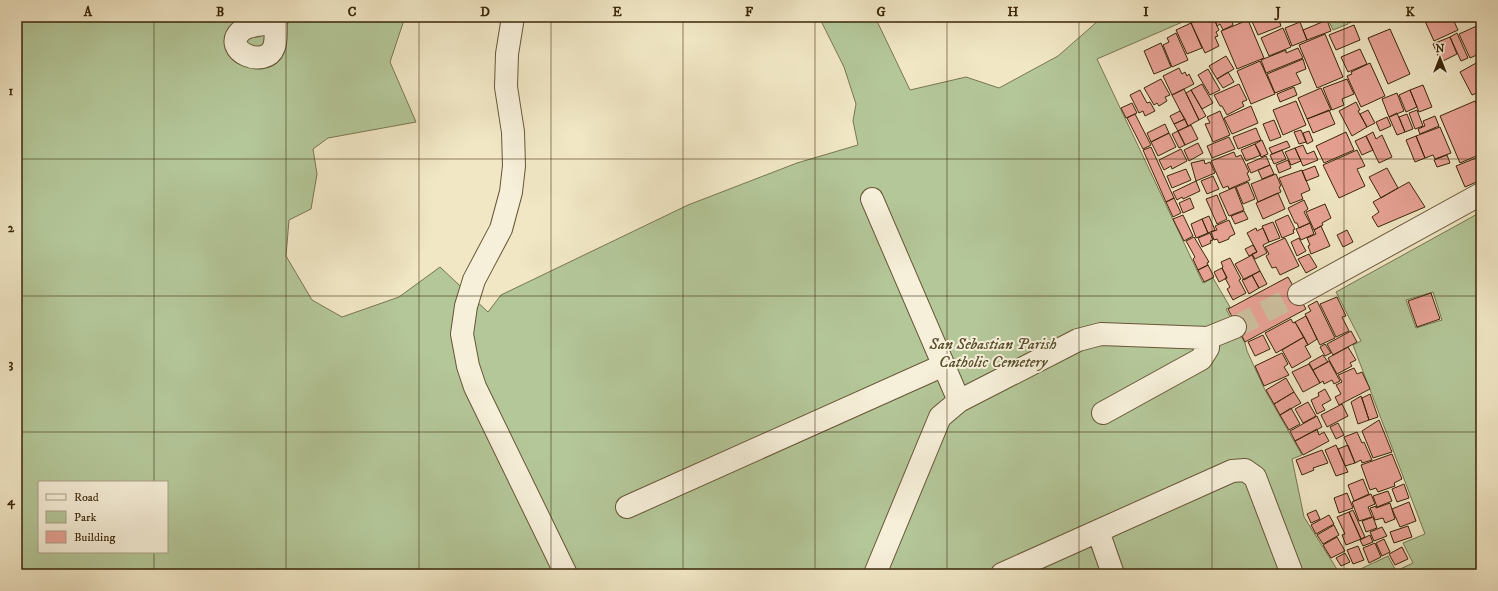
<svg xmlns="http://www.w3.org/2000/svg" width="1498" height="591" viewBox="0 0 1498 591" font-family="'IM FELL DW Pica',serif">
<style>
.green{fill:#b4c799;stroke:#787650;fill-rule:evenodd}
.building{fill:#e8a295;stroke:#3b2608}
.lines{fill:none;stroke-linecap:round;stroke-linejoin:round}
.minor-tunnel{stroke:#cdc09f;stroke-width:22;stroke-dasharray:22 11;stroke-linecap:butt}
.minor-casing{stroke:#685637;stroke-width:24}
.minor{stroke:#f6efd9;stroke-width:22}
.grid{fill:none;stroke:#3b2608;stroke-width:1;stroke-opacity:0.55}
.labels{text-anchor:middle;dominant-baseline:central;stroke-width:4;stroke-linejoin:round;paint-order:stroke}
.park-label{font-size:16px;font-style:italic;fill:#594e2c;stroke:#f6efd9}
.neatline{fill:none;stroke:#3b2608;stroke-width:1.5}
.grid-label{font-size:13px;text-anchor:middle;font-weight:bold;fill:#3b2608}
</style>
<rect width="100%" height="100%" fill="#f1e7c5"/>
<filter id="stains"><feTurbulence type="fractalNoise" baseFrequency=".005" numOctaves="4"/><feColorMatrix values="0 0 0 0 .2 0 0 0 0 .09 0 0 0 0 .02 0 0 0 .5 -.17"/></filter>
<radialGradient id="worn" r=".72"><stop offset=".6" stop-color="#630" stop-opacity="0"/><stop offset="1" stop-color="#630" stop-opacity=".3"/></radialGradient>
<path class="green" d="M17 17H403V23L390 62 416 122 328 138 313 149 317 174 311 209 289 220 286 256 312 300 342 317 399 297 440 267 488 312 501 295 688 205 797 163 858 145 853 121 856 104 844 67 819 17H875L910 90 966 77 999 88 1058 56 1098 21 1105 17H1194L1097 59 1203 283 1213 278 1230 307 1226 309 1245 343 1247 351 1265 390 1302 455 1292 459 1304 517 1340 574H17ZM39 482H167V552H39Z
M1322 17H1345L1348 24 1333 30 1328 19 1323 20Z
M1481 212V574H1350L1388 556 1396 571 1413 563 1403 543 1425 534 1353 345 1361 341 1336 292ZM1433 292 1442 320 1416 328 1406 300Z"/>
<path class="building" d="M1205 17H1213L1219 30 1216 32 1218 36 1215 37 1219 46 1205 53 1191 23Z
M1214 17H1239L1232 20 1233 25 1223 30 1220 24 1217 26Z
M1255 17H1278L1281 26 1258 35 1251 19Z
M1347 17H1363L1349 23Z
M1415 17H1452L1458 30 1434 41 1424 19 1417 22Z
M1248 20 1264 58 1237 69 1221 31Z
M1327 20 1331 31 1307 40 1303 30Z
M1300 22 1307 40 1292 46 1285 28Z
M1191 23 1202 48 1187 54 1176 30Z
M1354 25 1360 40 1336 50 1329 35Z
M1479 25 1481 27V53L1470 58 1459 34Z
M1283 28 1291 47 1269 56 1261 38Z
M1390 29 1410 74 1388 84 1368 38Z
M1176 33 1188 60 1172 67 1163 45 1169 42 1167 38Z
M1457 33 1468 58 1461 61 1450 37Z
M1325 34 1343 77 1317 88 1299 45Z
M1450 37 1457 54 1441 62 1433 44Z
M1161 43 1171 67 1154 74 1144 51Z
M1298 48 1303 58 1266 73 1261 60 1286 50V53Z
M1360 49 1367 64 1348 72 1341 57Z
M1226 56 1234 69 1217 79 1209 66Z
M1303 59 1306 69 1296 73 1301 83 1275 93 1267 74Z
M1260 61 1275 94 1251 104 1237 71Z
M1478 62 1481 69V91L1472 95 1460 72Z
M1370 63 1385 96 1361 107 1347 76 1352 74 1351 72Z
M1179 68 1182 74 1185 72 1187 76 1189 74 1194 84 1172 95 1163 76Z
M1208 69 1220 90 1210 95 1198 75Z
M1228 72 1234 82 1223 88 1217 79Z
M1161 79 1170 95 1165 97 1167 101 1159 106 1157 103 1154 105 1144 88Z
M1347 79 1354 94 1342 99 1344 105 1332 110 1323 88Z
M1202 84 1213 103 1202 109 1191 90Z
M1239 84 1247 100 1242 102 1244 106 1227 115 1222 106H1220L1214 95Z
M1423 85 1432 107 1419 112 1410 90Z
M1294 87 1297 95 1280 102 1277 94Z
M1321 88 1331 110 1307 119 1298 98Z
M1184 89 1199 120 1188 126 1172 95Z
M1140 90 1147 103 1150 102 1155 111 1145 116 1143 111 1139 113 1130 95Z
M1191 90 1206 116 1199 120 1186 93Z
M1410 90 1417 107 1406 112 1399 95Z
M1397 93 1404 111 1389 117 1382 99Z
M1296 101 1306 125 1283 135 1273 110Z
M1475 101 1481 115V154L1460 163 1440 116Z
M1356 102 1360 110 1358 111 1367 127 1352 136 1339 111Z
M1132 103 1137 113 1126 118 1121 108Z
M1251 106 1258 123 1232 134 1224 118Z
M1329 110 1335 124 1313 133 1307 119Z
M1368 110 1375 123 1367 127 1360 114Z
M1417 110 1423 126 1415 129 1409 113Z
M1180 111 1185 119 1174 124 1170 116Z
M1220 111 1230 135 1213 142 1205 124 1210 123 1207 117Z
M1397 113 1405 132 1397 135 1389 117Z
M1135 114 1151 145 1143 149 1127 118Z
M1407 114 1413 129 1405 132 1399 117Z
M1435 116 1439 126 1420 134 1418 129 1425 126 1423 121Z
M1387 117 1391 126 1380 131 1376 122Z
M1185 119 1188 126 1178 131 1174 124Z
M1274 120 1281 137 1270 141 1263 124Z
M1165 124 1169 133 1151 142 1147 133Z
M1191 125 1198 139 1185 145 1178 131Z
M1440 127 1451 153 1435 159 1433 155 1425 158 1416 136Z
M1256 128 1261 140 1238 149 1233 137Z
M1301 130 1306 142 1299 144 1294 132Z
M1178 131 1185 145 1179 148 1172 134Z
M1309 131 1313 141 1307 144 1303 133Z
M1346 132 1354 150 1324 163 1316 146Z
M1373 132 1376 139 1382 135 1392 157 1379 163 1366 136Z
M1169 133 1176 147 1158 156 1151 142Z
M1366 136 1373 150 1362 155 1355 141Z
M1416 136 1425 158 1415 162 1406 140Z
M1229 137 1235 149 1212 158 1207 146Z
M1262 140 1268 154 1261 157 1255 144Z
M1287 141 1290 147 1272 154 1269 148Z
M1198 143 1203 153 1189 161 1184 150Z
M1255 144 1261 155 1246 161 1241 150Z
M1303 145 1307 154 1314 151 1318 160 1303 166 1295 148Z
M1151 147 1174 198 1166 202 1143 150Z
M1295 148 1301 161 1291 165 1285 152Z
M1181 149 1187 161 1172 169 1171 166 1164 170 1159 160Z
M1282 150 1286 159 1274 164 1270 155Z
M1357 150 1365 166 1357 169 1365 186 1339 198 1323 165Z
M1234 152 1236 157 1241 155 1249 172 1247 173 1250 180 1229 189 1228 186 1223 188 1211 161Z
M1447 155 1450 163 1437 167 1434 160Z
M1266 156 1270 165 1251 173 1247 164Z
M1481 156V180L1465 187 1456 166Z
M1204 160 1205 164 1210 162 1215 173 1196 181 1191 163Z
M1288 160 1291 168 1279 173 1276 165Z
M1270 165 1274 174 1262 179 1258 170Z
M1315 166 1319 176 1306 181 1302 171Z
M1387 168 1398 188 1381 198 1369 177Z
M1186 169 1191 180 1172 188 1167 176Z
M1302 170 1310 190 1301 194 1303 199 1290 204 1279 178Z
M1276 174 1281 186 1279 187 1281 192 1258 202 1251 184Z
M1213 176 1219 189 1207 194 1201 181Z
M1196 181 1200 191 1183 199 1182 197 1177 200 1173 192Z
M1248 182 1255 199 1243 204 1236 187Z
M1409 182 1425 207 1378 227 1372 217 1379 212 1373 202Z
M1235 187 1244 210 1229 216 1219 194Z
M1278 193 1285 209 1263 219 1256 203Z
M1217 195 1227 219 1217 224 1206 199Z
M1174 198 1181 213 1173 217 1166 202Z
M1190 198 1194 208 1183 213 1179 203Z
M1304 200 1308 209 1304 212 1310 223 1299 228 1297 223H1295L1288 208Z
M1325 204 1331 218 1322 223 1323 225 1314 230 1306 212Z
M1244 211 1248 219 1235 224 1231 216Z
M1183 215 1193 236 1184 241 1173 219Z
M1288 215 1295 229 1293 230 1294 233 1282 238 1275 221Z
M1209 216 1215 230 1208 233 1202 219Z
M1202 219 1208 233 1196 238 1191 224Z
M1229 220 1235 234 1229 237V239L1219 243 1217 239 1214 240 1211 232 1217 230 1215 226Z
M1273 222 1280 238 1269 242 1262 226Z
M1310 223 1314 234 1301 240 1296 229Z
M1321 226 1330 246 1311 254 1308 246 1310 245 1307 238 1316 234 1314 230Z
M1256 228 1257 231 1263 228 1269 242 1263 245 1267 253 1255 259 1252 254 1257 252 1247 233Z
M1347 230 1353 242 1343 247 1337 235Z
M1210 233 1213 240 1210 241 1211 243 1202 247 1198 238Z
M1194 237 1209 262 1207 263 1208 265 1198 270 1193 259 1195 257 1186 241Z
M1285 238 1299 266 1280 275 1276 267 1272 268 1266 256 1269 254 1265 247Z
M1299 238 1306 251 1297 256 1291 242Z
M1253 245 1257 252 1249 256 1245 249Z
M1309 254 1317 267 1306 273 1298 259Z
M1252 255 1260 271 1244 280 1235 264Z
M1230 258 1241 279 1239 280 1246 293 1233 300 1227 289 1230 287 1225 278H1227L1222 268 1223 267 1221 262Z
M1208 265 1214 277 1204 282 1198 270Z
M1222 268 1227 278 1219 282 1214 272Z
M1260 271 1267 284 1259 288 1252 275Z
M1252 275 1259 288 1249 294 1242 280Z
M1288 277 1306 309 1245 342 1228 309Z
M1431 293 1440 319 1417 327 1408 301Z
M1337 297 1346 316 1342 317 1349 331 1336 337 1320 304Z
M1317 301 1335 338 1320 345 1305 314 1311 311 1308 306Z
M1306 316 1317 339 1308 345 1295 322Z
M1291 319 1293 323 1295 322 1304 337 1276 353 1265 333Z
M1351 331 1357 342 1333 355 1327 344Z
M1263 335 1270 349 1255 356 1248 342Z
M1304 337 1308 345 1305 346 1311 357 1292 368 1282 350Z
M1325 344 1331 353 1325 356 1320 347Z
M1348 347 1356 360 1350 363 1352 366 1337 374 1328 358Z
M1282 353 1288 364 1284 367 1289 375 1264 386 1255 366Z
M1323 355 1328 362 1313 370 1309 363Z
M1329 361 1340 381 1334 384 1332 380 1324 384 1323 381 1320 383 1313 370Z
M1309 364 1320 383 1303 392 1292 372Z
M1354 368 1357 374 1362 372 1370 389 1339 405 1335 397 1341 394 1336 385 1342 382 1338 375Z
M1286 378 1294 392 1274 404 1266 390Z
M1325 389 1331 400 1322 405 1325 410 1317 414 1311 400 1319 396 1318 393Z
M1294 392 1301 403 1280 415 1274 404Z
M1370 394 1378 417 1369 420 1362 398Z
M1361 396 1369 420 1358 424 1351 402Z
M1308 402 1316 416 1303 423 1295 409Z
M1342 404 1348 416 1327 427 1321 415Z
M1291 408 1300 424 1289 430 1280 415Z
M1317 416 1322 427 1295 441 1290 431Z
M1379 420 1392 452 1373 458 1362 431Z
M1338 423 1344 435 1336 439 1330 427Z
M1317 429 1319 435 1324 432 1329 441 1303 455 1295 441Z
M1357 432 1362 443 1364 442 1372 460 1362 463 1361 460 1355 463 1344 437Z
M1336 445 1348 472 1336 476 1325 450Z
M1348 445 1355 463 1345 466 1338 449Z
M1322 450 1328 463 1313 468 1314 470 1302 475 1296 460Z
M1392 454 1402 479 1394 483 1395 486 1378 492 1376 488 1370 490 1361 465Z
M1363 479 1369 494 1354 501 1348 485Z
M1404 484 1409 498 1397 502 1392 489Z
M1388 491 1392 501 1377 507 1373 496Z
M1347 493 1353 508 1339 513 1334 498Z
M1371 494 1375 504 1368 507 1372 517 1359 521 1352 502Z
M1409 502 1416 521 1400 527 1392 509Z
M1390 503 1395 519 1385 523 1383 518 1375 520 1370 508 1376 506V508Z
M1316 510 1320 519 1311 523 1307 514Z
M1353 510 1365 537 1361 539 1349 512Z
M1349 512 1361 539 1346 545 1342 535 1345 534 1337 517Z
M1329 515 1334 524 1316 534 1311 525Z
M1373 517 1377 528 1366 532 1362 521Z
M1334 525 1339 535 1323 544 1317 535Z
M1408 526 1412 537 1394 543 1390 532Z
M1382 527 1387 536 1374 541 1370 532Z
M1370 535 1373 542 1363 546 1360 540Z
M1337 537 1345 551 1331 558 1323 545Z
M1384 539 1390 552 1382 556 1376 543Z
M1375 543 1381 557 1369 563 1363 548Z
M1358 546 1364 560 1353 564 1347 550Z
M1402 547 1408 559 1395 565 1389 554Z
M1345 553 1350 562 1341 566 1336 558Z"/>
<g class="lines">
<path class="minor-tunnel" d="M1235 327 1299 294"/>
<defs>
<path id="minor" d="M513 17 507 54 506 87 513 132 514 166 511 192 501 229 474 280 466 306 462 334 468 366 475 387 566 574
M276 19C275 28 277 39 274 47 266 70 220 51 241 31 250 23 268 27 278 17
M872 199 959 401
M1299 294 1481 194
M1103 413 1201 359 1208 348V338
M627 507 944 365
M1098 531 1113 574
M875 574 940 417 959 401 1078 340 1101 334 1208 338 1235 327
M1002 574 1232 471 1245 470 1255 477 1292 574"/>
</defs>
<use href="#minor" class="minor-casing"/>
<use href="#minor" class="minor"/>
</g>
<path class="grid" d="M154 17V482M286 17V574M419 17V574M551 17V574M683 17V574M815 17V574M947 17V574M1079 17V574M1212 17V574M1344 17V574M17 159H1481M17 296H1481M17 432H1481M154 552V574"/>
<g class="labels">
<g class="park-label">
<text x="993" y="344">San Sebastian Parish<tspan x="993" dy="18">Catholic Cemetery</tspan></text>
</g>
</g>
<rect width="1498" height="591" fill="none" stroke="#f1e7c5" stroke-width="44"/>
<rect x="38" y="481" width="130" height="72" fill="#f6efd9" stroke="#ab9f85"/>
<rect x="46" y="494" width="20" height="6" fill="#f6efd9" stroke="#ab9f85"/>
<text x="74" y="501" font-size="12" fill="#3b2608">Road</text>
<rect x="46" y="511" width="20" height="12" fill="#b4c799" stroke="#ab9f85"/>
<text x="74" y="521" font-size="12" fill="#3b2608">Park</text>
<rect x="46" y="531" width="20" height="12" fill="#e8a295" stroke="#ab9f85"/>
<text x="74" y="541" font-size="12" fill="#3b2608">Building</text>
<g transform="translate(1440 58)" stroke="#f6efd9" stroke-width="3" paint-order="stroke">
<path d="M0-3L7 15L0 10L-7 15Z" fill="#3b2608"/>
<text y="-6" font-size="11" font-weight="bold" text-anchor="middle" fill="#3b2608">N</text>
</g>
<rect x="22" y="22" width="1454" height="547" class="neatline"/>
<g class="grid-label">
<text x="88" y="16">A</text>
<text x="220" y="16">B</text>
<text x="352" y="16">C</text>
<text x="485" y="16">D</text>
<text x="617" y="16">E</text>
<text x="749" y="16">F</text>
<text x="881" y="16">G</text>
<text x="1013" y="16">H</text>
<text x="1146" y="16">I</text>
<text x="1278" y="16">J</text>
<text x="1410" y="16">K</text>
<text x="11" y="95">1</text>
<text x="11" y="232">2</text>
<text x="11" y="368">3</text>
<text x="11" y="505">4</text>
</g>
<rect width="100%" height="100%" filter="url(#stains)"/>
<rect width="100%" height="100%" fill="url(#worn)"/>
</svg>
